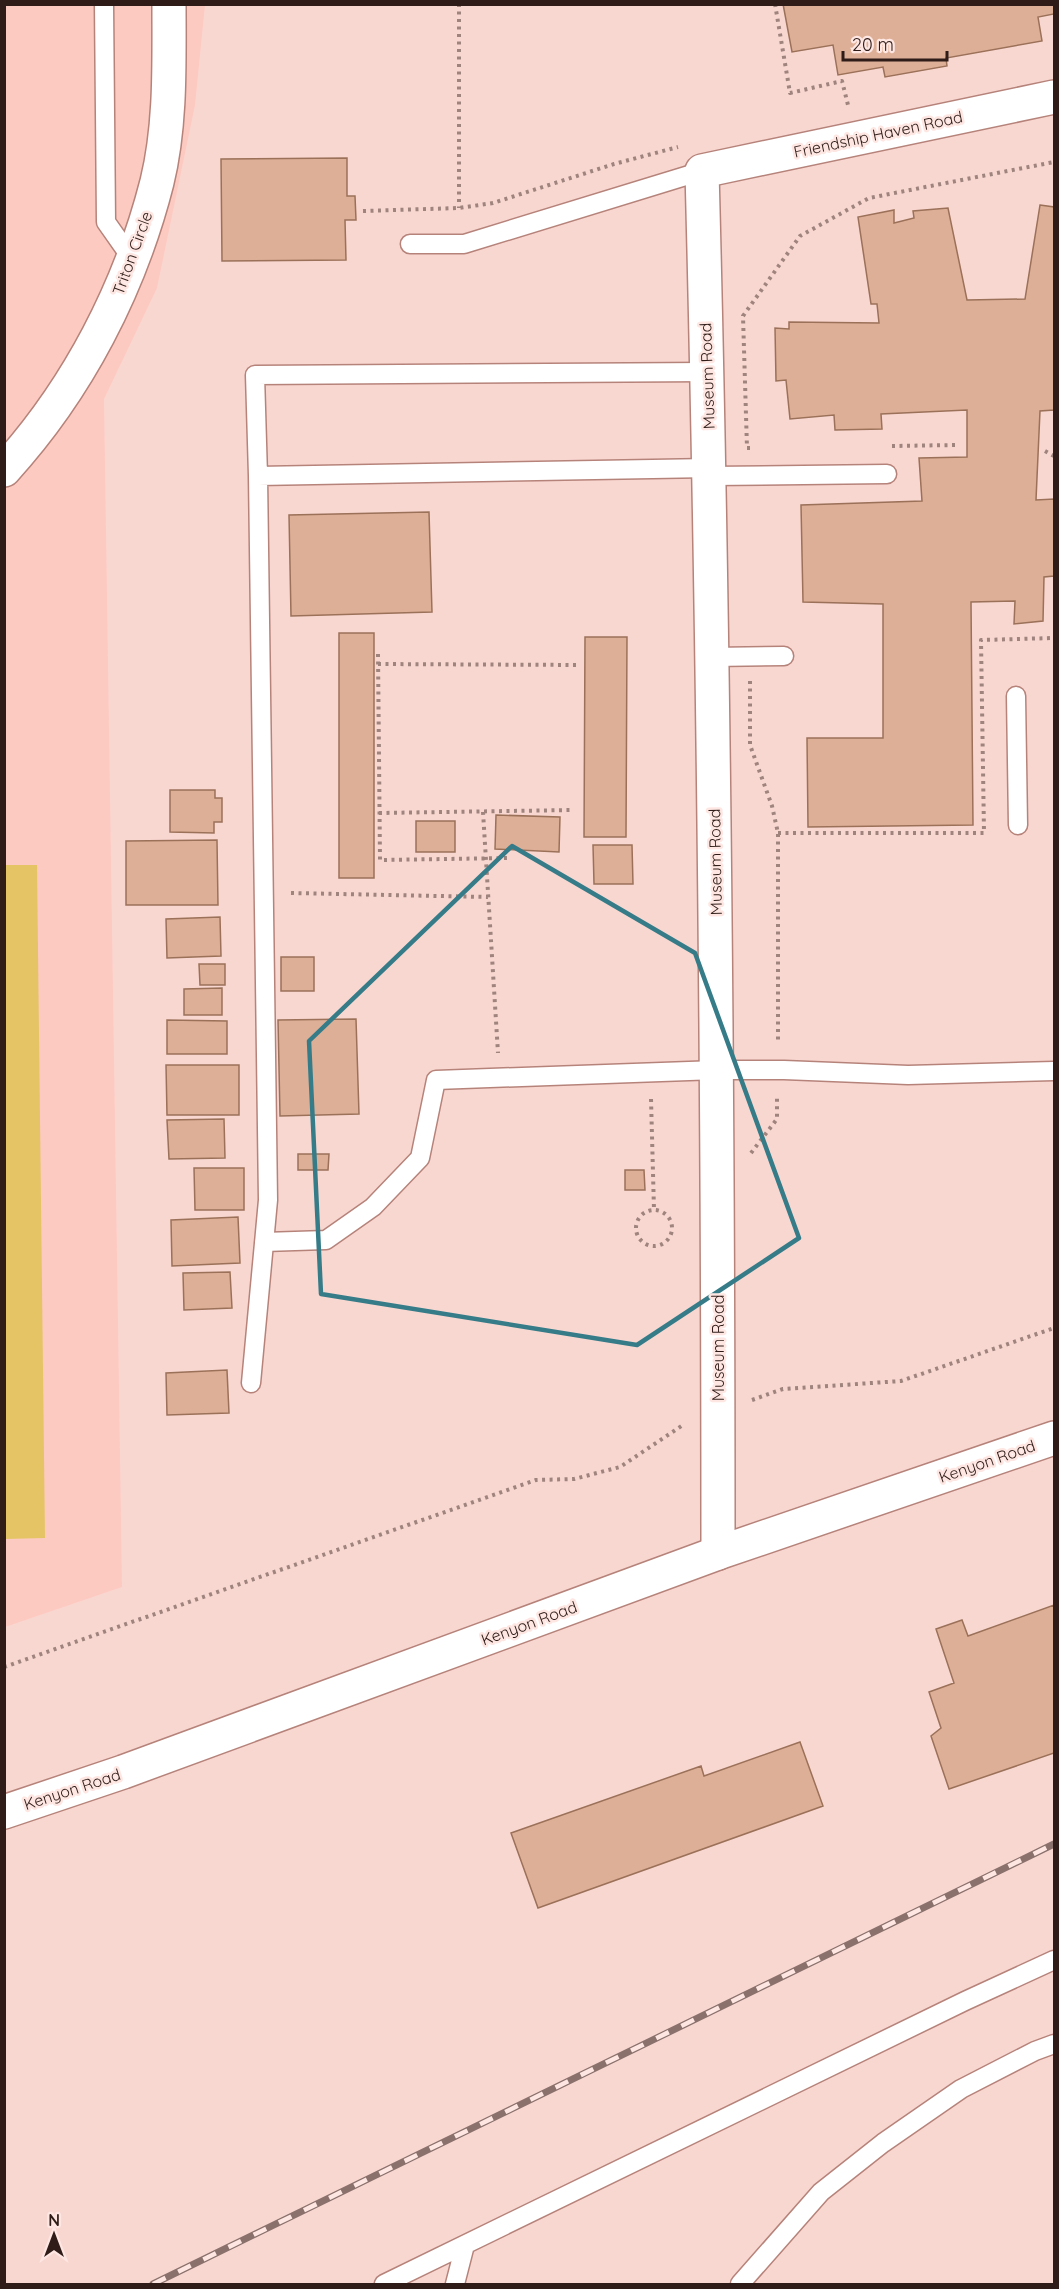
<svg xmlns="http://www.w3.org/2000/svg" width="1059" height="2289" viewBox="0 0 1059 2289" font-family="Quicksand,sans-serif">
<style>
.built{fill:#fdcac1}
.green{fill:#e5c465}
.building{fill:#ddaf96;stroke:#9b7159;stroke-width:1.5}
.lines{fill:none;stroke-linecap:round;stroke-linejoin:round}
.lane-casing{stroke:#b6837a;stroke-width:21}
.street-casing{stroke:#b6837a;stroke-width:36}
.primary-casing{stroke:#b6837a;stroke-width:36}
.path{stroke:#9f847e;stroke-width:4;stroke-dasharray:3 4.5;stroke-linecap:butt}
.lane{stroke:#fff;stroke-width:18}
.street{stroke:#fff;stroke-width:33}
.primary{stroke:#fff;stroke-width:33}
.rail-casing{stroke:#8b716c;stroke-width:7}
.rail{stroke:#fee7e3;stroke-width:4.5;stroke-dasharray:14;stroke-linecap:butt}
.marked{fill:none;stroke:#367c88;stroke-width:4.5;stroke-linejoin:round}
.labels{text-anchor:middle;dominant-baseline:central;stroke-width:5;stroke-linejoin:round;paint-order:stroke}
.street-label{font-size:16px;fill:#2f1c18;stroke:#fee7e3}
</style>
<rect width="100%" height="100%" fill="#f9d7d1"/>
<path class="built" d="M4 5H205L195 105 157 288 104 399 122 1587 5 1627Z"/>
<path class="green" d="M4 865H37L45 1538 5 1539Z"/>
<path class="building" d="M783 4H1054V14L1038 17 1042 41 946 58 947 66 885 77 883 67 838 75 833 45 792 52Z
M347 158V196H355L356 220H345L346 260 222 261 221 159Z
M1040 205 1054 207V410L1040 411 1036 500 1054 499V576L1044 577 1043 621 1014 624 1015 601 971 602 973 825 808 827 807 738H883V604L803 602 801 505 922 501 919 458 967 457V410L881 414 882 429 835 430 834 415 790 419 786 380 776 381 775 328 789 329V322L879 323 877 304H871L858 217 894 210V223L914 218 913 211 948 208 967 300 1025 299Z
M429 512 432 612 291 616 289 515Z
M339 633H374V878H339Z
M585 637H627L626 837H584Z
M170 790H215V798H222V822H214V833L170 832Z
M496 815 560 817 559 852 495 849Z
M416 821H455V852H416Z
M217 840 218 905H126V841Z
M593 845H632L633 884H594Z
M220 917 221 956 167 958 166 919Z
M281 957H314V991H281Z
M199 964H225V985H200Z
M222 988V1015H184V989Z
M356 1019 359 1114 280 1116 278 1020Z
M167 1020 227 1021V1054H167Z
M166 1065H239V1115H167Z
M224 1119 225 1158 169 1159 167 1120Z
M298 1154H329L328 1170H298Z
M194 1168H244V1210H195Z
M625 1170H644L645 1190H625Z
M238 1217 240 1263 172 1266 171 1220Z
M230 1272 232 1308 184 1310 183 1273Z
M227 1370 229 1413 167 1415 166 1373Z
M1054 1605V1753L949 1789 931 1736 941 1728 929 1692 954 1683 936 1629 962 1620 968 1636Z
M800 1742 823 1806 538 1908 511 1833 701 1766 704 1776Z"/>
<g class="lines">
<defs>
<path id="lane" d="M104 4 106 222 132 259
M410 244H464L702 171
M258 476 255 375 707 372
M710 476 887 474
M712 657 784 656
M1016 696 1018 825
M264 1242 326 1240 373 1207 420 1158 436 1080 717 1070H784L908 1075 1054 1071
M251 1383 268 1200 258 476 710 468
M384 2284 965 2001 1054 1960
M455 2284 465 2245
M740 2284 821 2192 883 2143 961 2089 1035 2051 1054 2044"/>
<path id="street" d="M4 470C78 389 130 288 157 182 171 125 169 63 169 4
M718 1553C718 1092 714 631 702 171L1054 97"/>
<path id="primary" d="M4 1812 123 1772 718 1553 1054 1438"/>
</defs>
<use href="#lane" class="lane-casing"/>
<use href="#street" class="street-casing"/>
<use href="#primary" class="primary-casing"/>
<path class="path" d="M459 4V208
M775 4 790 93 842 81 848 105
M363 211 459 208 493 203 614 164 678 147
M892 446 956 445
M750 448H747L743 316 800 236 869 198 1054 162
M1045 451 1054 456
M378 654 380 860 510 858
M378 664 580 665
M750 681V745L772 806 778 833V1044
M483 812 498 1053
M379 813 573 810
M778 833H984L981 640 1054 638
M291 893 488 897
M651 1099 654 1210
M751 1153 777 1119V1097
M636 1228a18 18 0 1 1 36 0a18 18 0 1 1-36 0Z
M752 1400 783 1389 901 1381 1054 1328
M4 1667 536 1480 574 1479 620 1467 683 1425"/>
<use href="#lane" class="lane"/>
<use href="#street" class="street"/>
<use href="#primary" class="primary"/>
<defs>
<path id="rail" d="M153 2284 1054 1844"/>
</defs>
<use href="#rail" class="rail-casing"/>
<use href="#rail" class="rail"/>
</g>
<path class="marked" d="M512 846 695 953 799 1238 637 1345 321 1294 309 1041Z"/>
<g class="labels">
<g class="street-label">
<text transform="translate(878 134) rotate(-12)">Friendship Haven Road</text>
<text transform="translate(132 253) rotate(-70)">Triton Circle</text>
<text transform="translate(707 376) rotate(-92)">Museum Road</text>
<text transform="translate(715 862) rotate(-91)">Museum Road</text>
<text transform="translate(718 1348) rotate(-90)">Museum Road</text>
<text transform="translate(987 1461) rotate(-19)">Kenyon Road</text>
<text transform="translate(529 1623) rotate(-20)">Kenyon Road</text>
<text transform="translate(72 1789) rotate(-18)">Kenyon Road</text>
</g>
</g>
<rect width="1059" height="2289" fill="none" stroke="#2f1c18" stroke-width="12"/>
<g transform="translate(54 2235)" stroke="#fee7e3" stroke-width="4.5" paint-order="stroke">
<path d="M0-4.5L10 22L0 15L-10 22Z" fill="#2f1c18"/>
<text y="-9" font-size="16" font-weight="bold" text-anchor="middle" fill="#2f1c18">N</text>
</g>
<path d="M843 51v9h104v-9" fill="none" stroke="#2f1c18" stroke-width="3"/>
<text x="852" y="51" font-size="18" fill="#2f1c18" stroke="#fee7e3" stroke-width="4.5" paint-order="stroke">20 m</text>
</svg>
